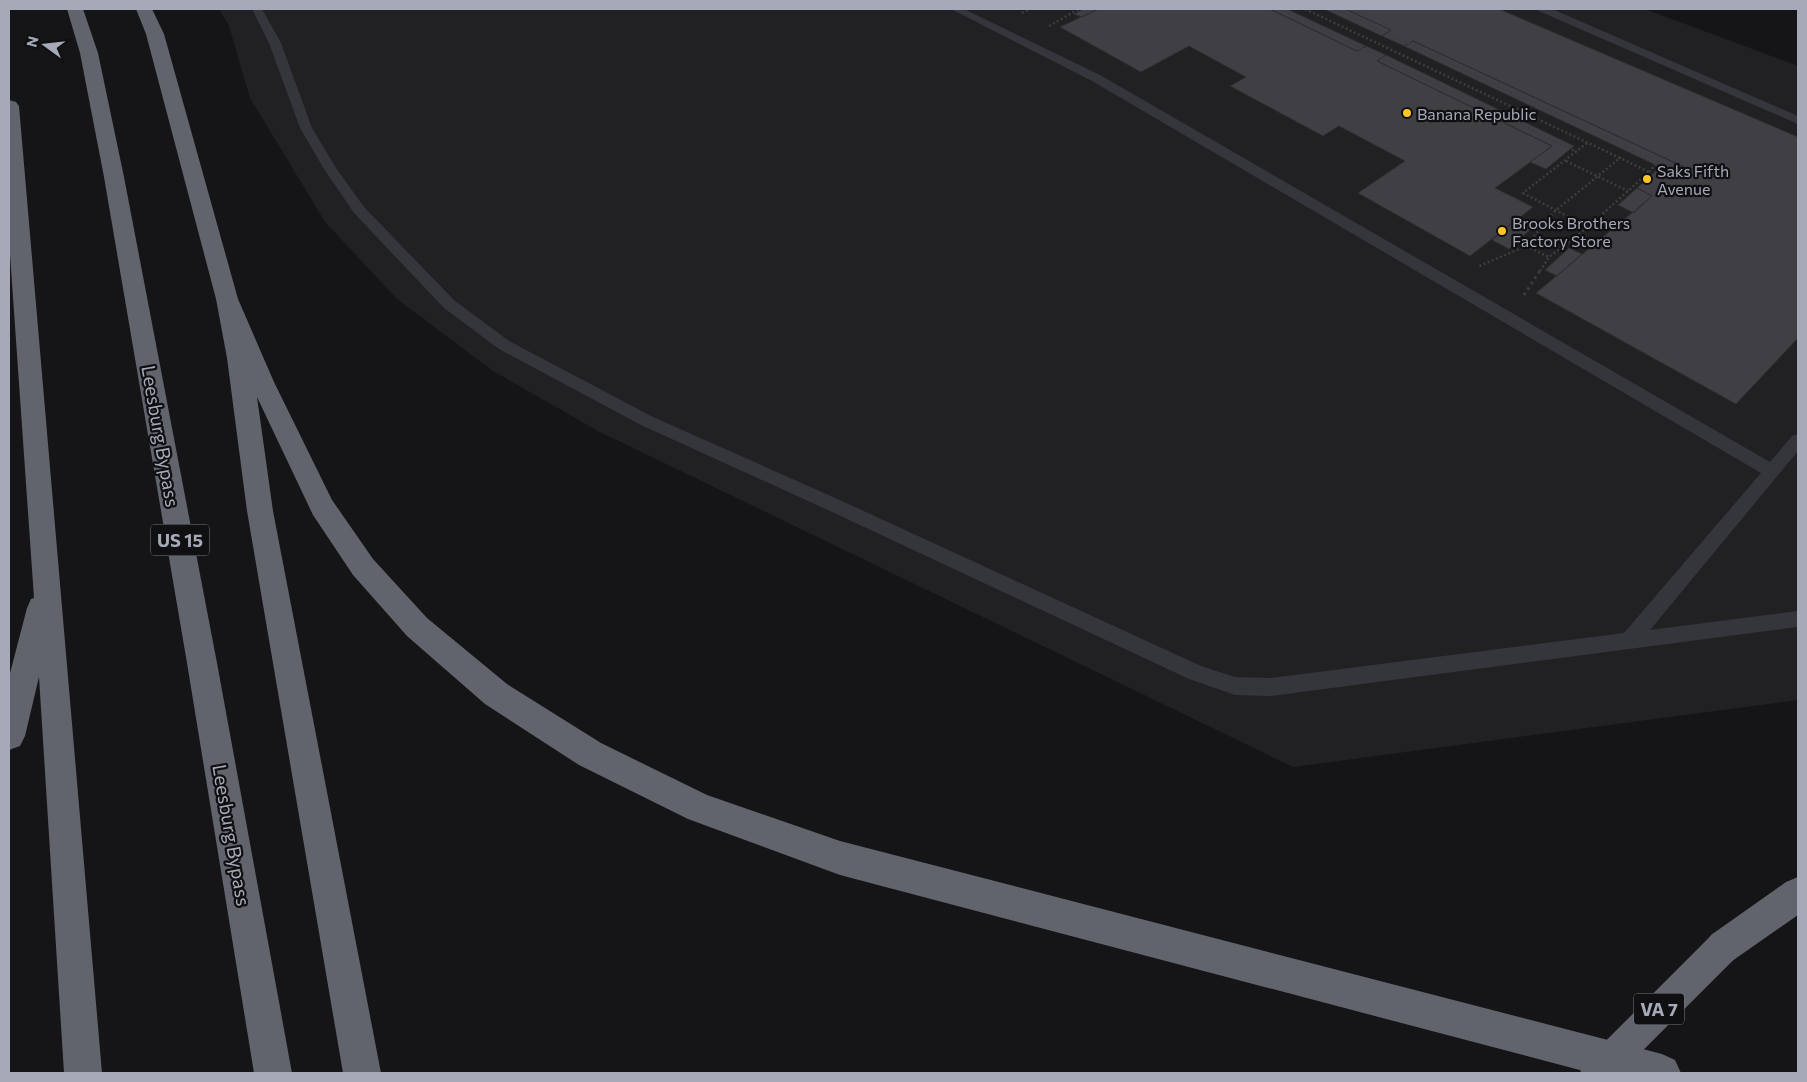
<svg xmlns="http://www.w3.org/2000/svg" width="1807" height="1082" viewBox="0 0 1807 1082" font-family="Commissioner,sans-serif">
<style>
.built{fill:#212124}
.building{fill:#3f3f44;stroke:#2f2f33}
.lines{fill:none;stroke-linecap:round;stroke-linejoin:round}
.path-far1{stroke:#3b3d43;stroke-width:2.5;stroke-dasharray:2 2.5;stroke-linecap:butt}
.path{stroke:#3b3d43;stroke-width:3;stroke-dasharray:2.5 4;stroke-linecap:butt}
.service{fill:#35363c;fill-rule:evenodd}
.motorway{fill:#61636d;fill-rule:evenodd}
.motorway-bridge{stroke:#61636d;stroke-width:33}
.poi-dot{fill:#fcc627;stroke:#101012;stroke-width:2}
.labels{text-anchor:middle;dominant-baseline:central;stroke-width:4.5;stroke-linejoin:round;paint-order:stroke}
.far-poi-label{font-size:16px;fill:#a6aab8;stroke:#101012;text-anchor:start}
.shield{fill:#101012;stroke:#797c86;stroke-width:1}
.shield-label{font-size:18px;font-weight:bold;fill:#a6aab8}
.street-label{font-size:19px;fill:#a6aab8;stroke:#101012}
</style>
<rect width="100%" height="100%" fill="#151517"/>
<path class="built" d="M219 9H1645L1798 66V700L1293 767 598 431 493 371 397 299 325 222 250 98 229 26Z"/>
<path class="building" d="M1084 9H1098L1082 17 1074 14Z
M1098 9H1270L1357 51 1366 46 1386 55 1377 61 1552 146 1495 188 1533 207 1470 256 1358 193 1405 161 1339 126 1323 136 1230 86 1246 77 1189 46 1141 72 1060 27Z
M1270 9H1287L1366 46 1357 51Z
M1324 9H1345L1391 30 1382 36Z
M1345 9H1499L1798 137V338L1736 404 1536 293 1652 196 1637 188 1660 167 1676 174 1684 167 1413 41 1404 46 1382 36 1391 30Z
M1413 41 1684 167 1676 174 1660 167 1404 46Z
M1386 55 1574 146 1546 169 1530 162 1552 146 1377 61Z
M1637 188 1652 196 1634 213 1618 205Z
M1516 220 1532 228 1509 249 1492 240Z
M1569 248 1582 254 1557 276 1545 270Z"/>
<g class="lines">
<path class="path-far1" d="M1280 9 1577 152
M1305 9 1620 158 1555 211 1526 246 1477 267
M1335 9 1658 162 1649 172
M1022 13 1030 9
M1049 26 1079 9
M1587 143 1523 193 1588 227
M1566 161 1628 191
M1526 246 1549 257
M1540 271 1549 257 1588 227 1649 172 1620 158"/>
<path class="path" d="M1524 295 1541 269"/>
<path class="service" d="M252 9H262L281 43 312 128 336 168 364 207 454 300 509 341 653 417 842 501 1201 666 1235 677 1271 678 1624 633 1761 473 1092 81 951 9H964L1100 75 1770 462 1792 436 1798 434V451L1650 630 1798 611V627L1271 696 1235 695 1189 679 830 511 641 425 499 349 444 308 354 213 324 169 300 128 269 43Z
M1538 9H1552L1798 116V124L1539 11Z"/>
<path class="motorway" d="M67 9H83L98 53 124 177 217 663 292 1073H254L187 663 104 177 80 53Z
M136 9H152L164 34 238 299 274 382 332 500 373 559 427 618 507 684 601 743 707 795 840 841 1662 1054 1675 1060 1681 1073H1591L840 875 688 819 579 765 485 704 407 636 353 575 313 515 257 397 273 511 381 1073H343L247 511 227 358 216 299 146 34Z
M9 100 16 102 19 106 102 1073H64L39 677 25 736 20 746 9 750V677L27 608 31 599 34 598 9 240Z
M1798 877V915L1735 959 1723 965 1711 959 1705 947 1711 935 1786 882Z"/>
<path class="motorway-bridge" d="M1597 1073 1723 947"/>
</g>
<g class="poi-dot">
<circle cx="1407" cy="113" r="5"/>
<circle cx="1647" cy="179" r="5"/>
<circle cx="1502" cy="231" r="5"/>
</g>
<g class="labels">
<g class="far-poi-label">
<text x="1417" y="113">Banana Republic</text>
<text x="1657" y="170">Saks Fifth<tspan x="1657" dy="18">Avenue</tspan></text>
<text x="1512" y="222">Brooks Brothers<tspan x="1512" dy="18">Factory Store</tspan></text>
</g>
<g class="shield">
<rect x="151" y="524.5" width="58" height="31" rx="4"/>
<rect x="1634" y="993.5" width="50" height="31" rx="4"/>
</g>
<g class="shield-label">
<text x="180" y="540">US 15</text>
<text x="1659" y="1009">VA 7</text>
</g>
<g class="street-label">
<text transform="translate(161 436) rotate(80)">Leesburg Bypass</text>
<text transform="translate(232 835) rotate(80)">Leesburg Bypass</text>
</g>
</g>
<rect width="1807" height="1082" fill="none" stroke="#a6aab8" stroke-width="20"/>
<g transform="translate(45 45) rotate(285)" stroke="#101012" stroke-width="4" paint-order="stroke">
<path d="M0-4L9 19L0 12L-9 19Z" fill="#a6aab8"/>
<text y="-8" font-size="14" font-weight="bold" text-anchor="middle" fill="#a6aab8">N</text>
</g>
</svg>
